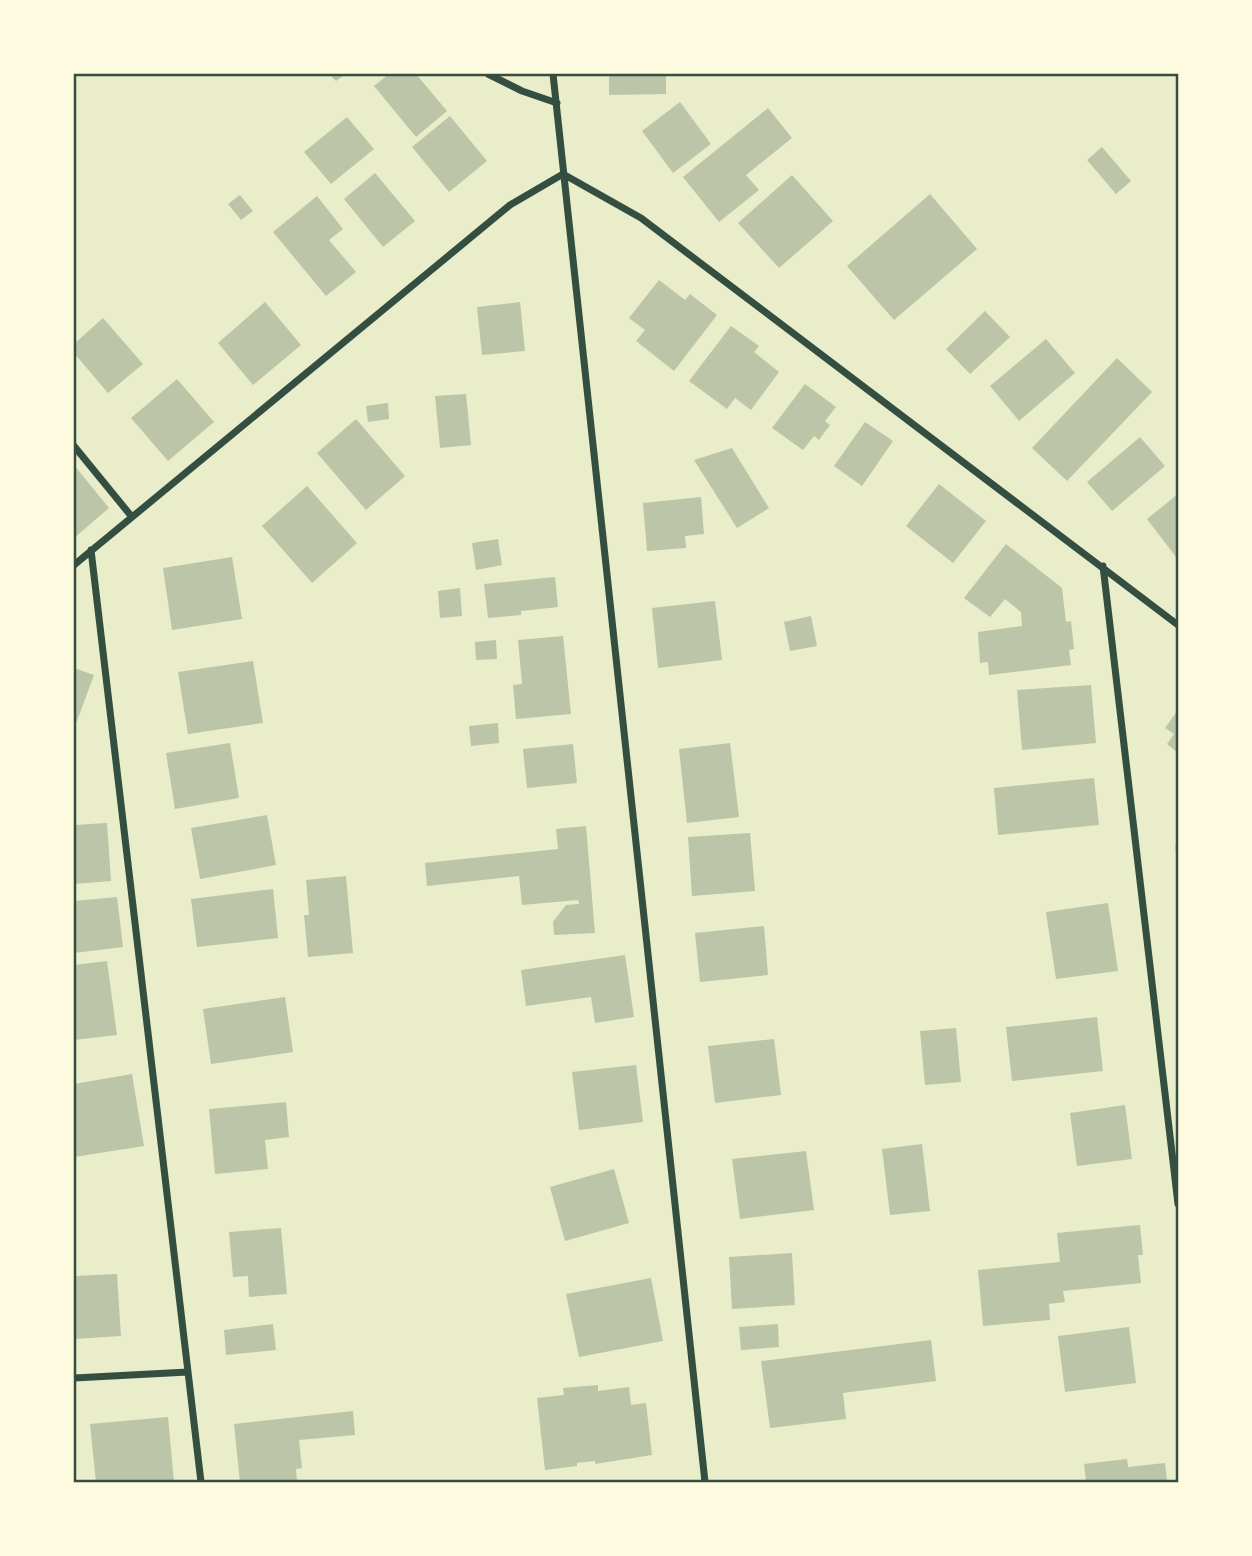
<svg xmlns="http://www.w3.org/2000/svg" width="1252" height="1556" viewBox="0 0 1252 1556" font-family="Barlow,sans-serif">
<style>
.building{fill:#bcc5a7}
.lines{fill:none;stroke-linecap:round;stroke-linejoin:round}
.minor{stroke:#344e41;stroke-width:7}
.neatline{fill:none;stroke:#344e41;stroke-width:2.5}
</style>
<rect width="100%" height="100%" fill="#e9edc9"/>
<path class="building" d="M329 74H346L336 81Z
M389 74H416L447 111 416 137 374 86Z
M609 74H666V94L609 95Z
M680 102 711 144 673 173 642 131Z
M768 108 792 138 746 175 759 190 719 222 683 177Z
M450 116 487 161 449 192 412 147Z
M347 117 374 149 331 184 304 152Z
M1102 147 1131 181 1116 194 1087 160Z
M375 173 415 221 383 247 344 199Z
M792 175 833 221 779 268 738 223Z
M930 194 977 249 894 320 847 266Z
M240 195 253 211 241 220 228 204Z
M317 196 343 229 329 240 356 272 326 296 273 232Z
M659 280 685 300 690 294 717 315 674 371 636 341 645 330 629 318Z
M265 302 301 345 253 385 218 343Z
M520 302 525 351 482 355 477 307Z
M985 311 1010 337 970 374 946 349Z
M103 318 143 364 108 393 74 353V344Z
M731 326 759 346 754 352 779 372 751 410 735 398 727 409 689 381Z
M1046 339 1075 373 1019 421 990 386Z
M1117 358 1152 392 1067 481 1032 448Z
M177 379 214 422 168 461 131 418Z
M805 384 836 407 825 421 830 425 819 440 814 436 803 450 772 428Z
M466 394 471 445 440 448 435 396Z
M388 403 389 419 368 422 366 406Z
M356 419 405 476 366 510 317 453Z
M865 422 893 441 862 486 834 466Z
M1140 437 1165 466 1112 511 1087 482Z
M732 448 769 508 737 528 694 460Z
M74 465 109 508 74 538Z
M939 484 986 521 953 563 906 526Z
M307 486 357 543 312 583 262 526Z
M1178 494V555L1176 557 1147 519Z
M701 497 704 534 685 536 686 548 647 551 643 503Z
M498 539 502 565 476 570 472 543Z
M1006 544 1062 588 1066 622 1071 621 1074 649 1069 650 1071 665 989 675 988 662 980 663 978 632 1022 626 1021 612 1005 599 990 617 964 598Z
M232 557 242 619 172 630 163 568Z
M555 577 558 607 521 611V615L488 618 484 584Z
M460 588 462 616 440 618 438 591Z
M715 601 722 660 658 668 652 608Z
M811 616 817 646 790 651 784 622Z
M563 636 571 714 516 719 513 685 522 684 518 640Z
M496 640 497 659 476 660 475 642Z
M253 661 263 723 188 734 178 672Z
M74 668 94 675 74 729Z
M1091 685 1096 743 1022 750 1017 690Z
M1178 710V753L1167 744 1174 734 1165 728Z
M498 723 499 743 471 746 469 726Z
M230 743 239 798 175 809 166 753Z
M730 743 739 817 687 823 679 749Z
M573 744 577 783 527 788 523 749Z
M1094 778 1099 825 998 835 994 788Z
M267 815 276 865 200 879 191 828Z
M107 823 111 881 74 884V825Z
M586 826 595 933 554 935 553 922 566 905 579 904 578 900 522 905 519 876 427 886 425 863 558 849 556 829Z
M750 833 755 891 692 896 688 837Z
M1175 845H1178V863H1177Z
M346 876 353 953 308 957 304 915H309L306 880Z
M273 889 278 938 197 947 191 899Z
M117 897 123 947 74 953V901Z
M1108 903 1118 971 1056 979 1046 912Z
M764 926 768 975 700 982 695 933Z
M625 955 634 1017 595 1023 591 997 526 1006 521 970Z
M107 961 117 1035 74 1040V965Z
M285 997 293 1052 211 1064 203 1009Z
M1097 1017 1103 1071 1012 1081 1006 1027Z
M956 1028 961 1082 925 1085 920 1031Z
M774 1039 781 1095 715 1103 708 1046Z
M636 1065 643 1122 579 1130 572 1072Z
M132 1074 144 1146 74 1157V1084Z
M286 1102 289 1137 265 1140 268 1169 215 1174 209 1109Z
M1125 1105 1132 1159 1077 1166 1070 1113Z
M922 1144 930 1211 890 1215 882 1149Z
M806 1151 814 1210 740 1219 732 1159Z
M614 1169 629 1223 565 1241 550 1187Z
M1140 1225 1143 1255H1138L1141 1283 1063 1291 1065 1302 1049 1304 1050 1320 983 1326 978 1270 1060 1262 1057 1233Z
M281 1228 287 1294 249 1297 248 1276 233 1277 229 1232Z
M792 1253 795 1305 732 1309 729 1257Z
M117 1274 121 1336 74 1339V1276Z
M651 1278 663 1341 579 1357 566 1294Z
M273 1324 276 1350 226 1355 224 1330Z
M778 1324 779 1347 741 1350 739 1327Z
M1129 1327 1136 1383 1065 1392 1058 1336Z
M931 1340 936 1381 843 1393 846 1419 770 1428 761 1361Z
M598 1385V1391L629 1387 631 1405 646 1403 652 1455 595 1464V1461L577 1463V1466L545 1470 537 1398 564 1395 563 1388Z
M353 1411 355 1435 299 1440 302 1468 296 1469 297 1482H240L234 1424Z
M168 1417 174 1482H96L90 1424Z
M1127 1459 1128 1467 1165 1463 1167 1482H1086L1084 1464Z"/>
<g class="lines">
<path class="minor" d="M488 74 522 91 557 103
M553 74 705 1482
M563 174 641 218 1178 625
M74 446 132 517
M91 550 201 1482
M74 565 510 205 563 174
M1103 566 1178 1204
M74 1378 188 1372"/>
</g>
<rect width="1252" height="1556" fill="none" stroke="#fefae0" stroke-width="150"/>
<rect x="75" y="75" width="1102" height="1406" class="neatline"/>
</svg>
